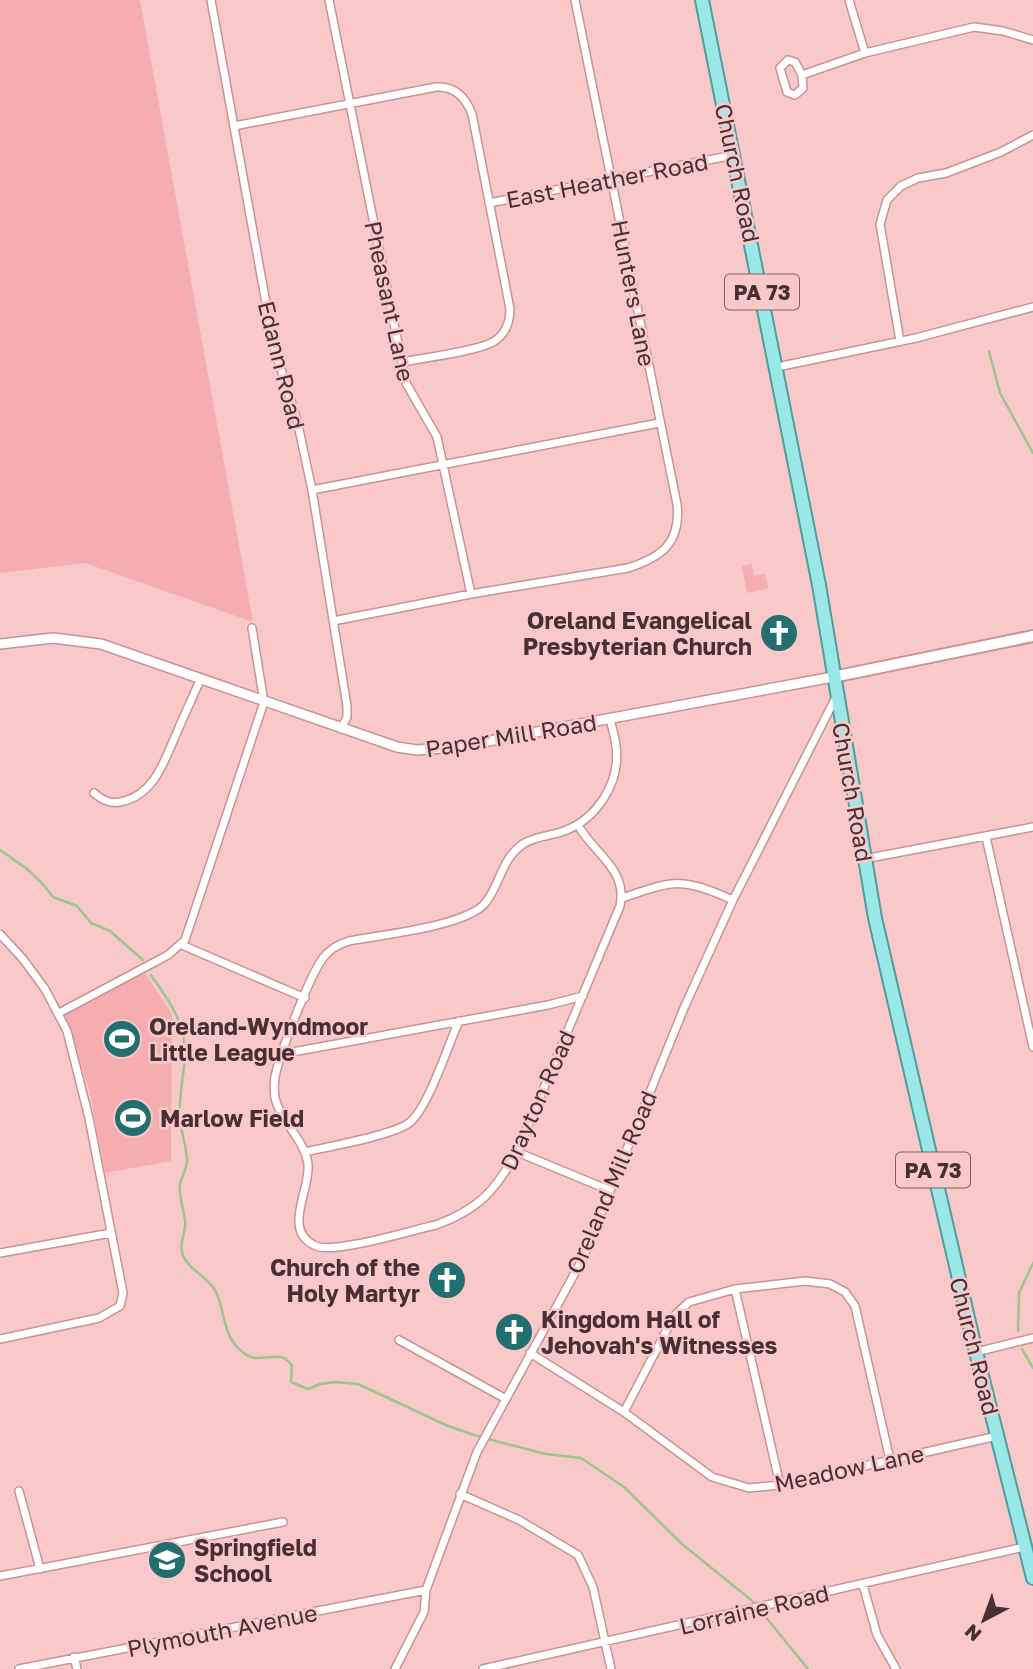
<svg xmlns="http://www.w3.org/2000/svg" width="1033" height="1669" viewBox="0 0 1033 1669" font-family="'Golos Text',sans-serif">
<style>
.green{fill:#f5adaf}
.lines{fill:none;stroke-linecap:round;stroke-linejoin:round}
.stream{stroke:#9cc68c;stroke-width:2.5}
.minor-casing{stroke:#cb9293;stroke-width:10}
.tertiary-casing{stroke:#cb9293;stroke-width:12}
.secondary-casing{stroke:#cb9293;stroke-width:14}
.primary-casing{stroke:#529d9f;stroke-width:16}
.minor{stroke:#fff;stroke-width:7}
.tertiary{stroke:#fff;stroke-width:9}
.secondary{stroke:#fff;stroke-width:10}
.primary{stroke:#9be8e9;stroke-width:12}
.labels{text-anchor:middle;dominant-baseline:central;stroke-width:5;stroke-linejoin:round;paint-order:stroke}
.shield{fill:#f9c8c9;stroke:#7d5e5f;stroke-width:2}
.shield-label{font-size:21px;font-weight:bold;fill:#483031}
.street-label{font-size:23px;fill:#483031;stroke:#f9c8c9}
.poi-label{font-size:23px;font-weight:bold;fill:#483031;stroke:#f9c8c9;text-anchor:start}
</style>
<rect width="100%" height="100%" fill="#f9c8c9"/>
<path class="green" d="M0 0H140L253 622 85 563 0 573Z
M752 564 754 576 765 574 768 588 747 593 742 566Z
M145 973 172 1014 171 1161 105 1173 90 1093 65 1014Z"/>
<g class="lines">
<path class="stream" d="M989 351 1000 393 1033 453
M0 850 27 869 41 882 53 897 77 906 91 923 110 931 143 960
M151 975C163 993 177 1010 182 1031 190 1059 178 1087 180 1116 180 1130 186 1144 187 1158 188 1168 182 1175 180 1184 178 1194 184 1210 185 1221 187 1231 179 1241 182 1252 186 1269 209 1277 216 1292 227 1316 221 1336 245 1354 262 1366 280 1346 292 1366L291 1382 308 1389 320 1384 335 1382 358 1384 448 1426 480 1437 546 1454 581 1458 624 1487 682 1544 756 1604
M1018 1331 1019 1293 1033 1263
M1022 1349 1033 1368
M760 1610 808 1669"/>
<defs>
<path id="minor" d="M211 0 274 347 297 420 312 490 347 706V717L341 729
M329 0 406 383 437 437 471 594
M849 0 865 53
M788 60 795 62 802 75 803 88 795 95 787 92 780 68Z
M802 75 865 53 974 27 1003 31 1033 40
M234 126 436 87C455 86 466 98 472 114L510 309C510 322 505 335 493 342 478 351 422 358 402 362
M489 203 734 155
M900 341 880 224 887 200 901 186 918 178 946 173 1001 152 1033 135
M777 367 916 338 1033 307
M312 490 659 423
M333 621 471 594 628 568C662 557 681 543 677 504L575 0
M94 793C103 801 112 805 124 801 156 793 165 758 178 730 185 713 193 697 200 680
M578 825C593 853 628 869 620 906L517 1152C495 1191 479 1209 436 1225 412 1230 335 1254 316 1246 281 1231 311 1190 308 1164 304 1138 281 1123 275 1098 274 1091 274 1084 275 1077 279 1055 310 975 323 958 329 950 339 944 349 941 380 935 469 926 486 902 501 883 501 859 523 844 535 836 551 836 564 831 597 819 621 782 616 746 615 737 612 728 610 719
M986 837 1033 1047
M864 859 1033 827
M622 898C676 880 680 877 733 900
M0 934 23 959 45 989 67 1031 89 1118 123 1293 120 1306 99 1318 0 1339
M182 945 305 998
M59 1013 168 955 185 940 264 702 252 628
M282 1054 548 1005 583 996
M305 1152C327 1147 394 1135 409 1123 428 1109 448 1045 459 1021
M517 1152 609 1190
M0 1253 111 1233
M735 1289 780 1485
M399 1340 506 1399
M976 1352 1033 1338
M530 1353 624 1412 712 1477 749 1488 780 1485 997 1436
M624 1412 674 1316 689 1302 735 1289 805 1281 830 1284 845 1292 855 1306 890 1460
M19 1491 40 1569
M460 1494 519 1520 578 1555 593 1587 611 1669
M0 1576 283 1522
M863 1585 877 1635 896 1669
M74 1657 77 1669
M19 1669 426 1590
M395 1669 424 1612 426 1590 477 1452 582 1260 684 1008 733 900 836 697
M483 1669 1024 1547"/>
<path id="tertiary" d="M0 644 53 638 101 644 397 747 417 750 456 747 833 677"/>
<path id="secondary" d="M833 677 1033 636"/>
<path id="primary" d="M702 0 819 585 875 918 976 1352 1033 1578"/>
</defs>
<use href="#minor" class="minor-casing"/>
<use href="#tertiary" class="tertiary-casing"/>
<use href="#secondary" class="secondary-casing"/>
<use href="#primary" class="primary-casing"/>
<use href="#minor" class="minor"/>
<use href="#tertiary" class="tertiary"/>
<use href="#secondary" class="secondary"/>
<use href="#primary" class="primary"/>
</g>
<defs>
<symbol id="church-disc" viewBox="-11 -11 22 22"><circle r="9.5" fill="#236e70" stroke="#f9c8c9"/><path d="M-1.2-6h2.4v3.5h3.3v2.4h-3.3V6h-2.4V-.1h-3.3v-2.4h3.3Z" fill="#fff"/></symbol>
<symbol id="stadium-disc" viewBox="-11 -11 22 22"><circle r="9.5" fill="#236e70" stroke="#f9c8c9"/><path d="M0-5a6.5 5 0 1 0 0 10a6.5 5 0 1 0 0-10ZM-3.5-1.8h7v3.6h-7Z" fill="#fff"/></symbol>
<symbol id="school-disc" viewBox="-11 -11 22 22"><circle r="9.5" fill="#236e70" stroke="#f9c8c9"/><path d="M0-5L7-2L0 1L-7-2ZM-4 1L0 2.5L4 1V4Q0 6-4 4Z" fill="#fff"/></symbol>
</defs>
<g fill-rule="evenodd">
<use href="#church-disc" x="757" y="611" width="44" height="44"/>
<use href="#stadium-disc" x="100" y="1017" width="44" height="44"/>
<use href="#stadium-disc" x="111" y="1096" width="44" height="44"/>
<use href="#church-disc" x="425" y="1258" width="44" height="44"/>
<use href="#church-disc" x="492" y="1310" width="44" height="44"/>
<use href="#school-disc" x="145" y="1538" width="44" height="44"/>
</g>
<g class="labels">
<g class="shield">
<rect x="725" y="274.5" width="74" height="35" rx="5"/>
<rect x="896" y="1152.5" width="74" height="35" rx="5"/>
</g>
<g class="shield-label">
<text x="762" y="292">PA 73</text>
<text x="933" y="1170">PA 73</text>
</g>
<g class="street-label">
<text transform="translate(738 173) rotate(78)">Church Road</text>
<text transform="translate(607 180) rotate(-11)">East Heather Road</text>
<text transform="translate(634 293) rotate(79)">Hunters Lane</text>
<text transform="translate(390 301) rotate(78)">Pheasant Lane</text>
<text transform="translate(282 365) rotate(76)">Edann Road</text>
<text transform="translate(511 735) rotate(-9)">Paper Mill Road</text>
<text transform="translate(853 792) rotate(80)">Church Road</text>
<text transform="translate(537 1100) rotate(-66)">Drayton Road</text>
<text transform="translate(611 1182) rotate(-67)">Oreland Mill Road</text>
<text transform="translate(975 1346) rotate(76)">Church Road</text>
<text transform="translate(849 1468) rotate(-12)">Meadow Lane</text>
<text transform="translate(754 1609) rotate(-13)">Lorraine Road</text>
<text transform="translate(222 1630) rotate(-11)">Plymouth Avenue</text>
</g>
<g class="poi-label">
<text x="752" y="620" text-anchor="end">Oreland Evangelical<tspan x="752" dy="26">Presbyterian Church</tspan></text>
<text x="149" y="1026">Oreland-Wyndmoor<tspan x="149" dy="26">Little League</tspan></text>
<text x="160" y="1118">Marlow Field</text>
<text x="420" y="1267" text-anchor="end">Church of the<tspan x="420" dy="26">Holy Martyr</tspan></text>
<text x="541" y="1319">Kingdom Hall of<tspan x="541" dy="26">Jehovah's Witnesses</tspan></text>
<text x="194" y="1547">Springfield<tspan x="194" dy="26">School</tspan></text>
</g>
</g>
<g transform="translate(984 1620) rotate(221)" stroke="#f9c8c9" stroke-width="5" paint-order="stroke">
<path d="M0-5L12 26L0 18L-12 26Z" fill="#483031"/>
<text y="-10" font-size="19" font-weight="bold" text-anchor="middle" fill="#483031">N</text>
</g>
</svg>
